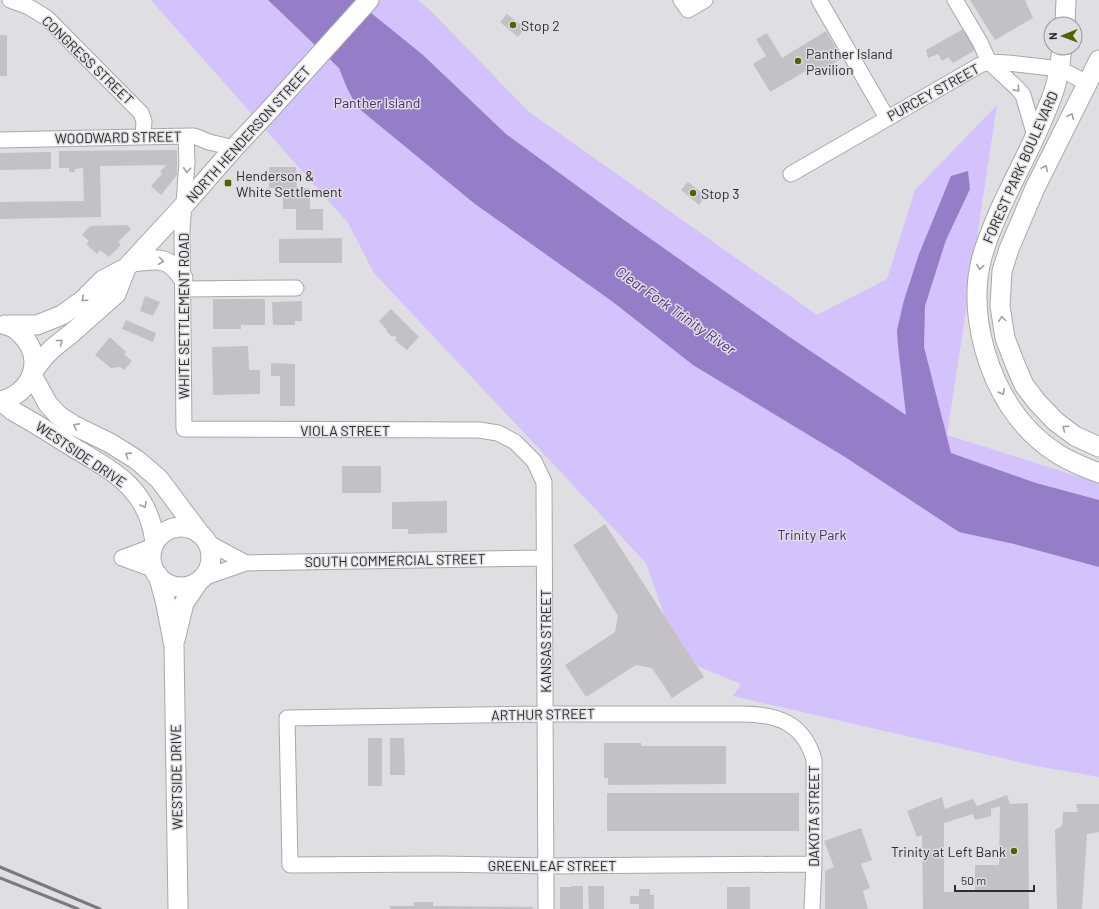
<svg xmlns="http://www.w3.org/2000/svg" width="1099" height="909" viewBox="0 0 1099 909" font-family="Barlow,sans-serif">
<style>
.green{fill:#d3c2fc}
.water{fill:#957ec7}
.building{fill:#c3c1c6;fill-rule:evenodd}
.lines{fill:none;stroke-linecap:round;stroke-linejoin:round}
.minor-casing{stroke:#a9a7ac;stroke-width:17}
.major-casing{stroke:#a9a7ac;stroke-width:21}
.minor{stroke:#fff;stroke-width:15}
.major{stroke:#fff;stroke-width:19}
.rail{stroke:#7a7a7d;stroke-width:3}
.oneway{stroke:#a0a0a1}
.poi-dot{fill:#556202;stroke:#dfdee3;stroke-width:1.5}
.labels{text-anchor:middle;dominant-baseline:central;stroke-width:3;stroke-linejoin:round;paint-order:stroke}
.poi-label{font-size:14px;fill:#2d2d2f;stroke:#dfdee3;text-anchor:start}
.street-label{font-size:14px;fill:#2d2d2f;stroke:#dfdee3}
.park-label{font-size:14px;fill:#48247a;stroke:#dfdee3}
.water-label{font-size:15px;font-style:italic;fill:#512e85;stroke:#dfdee3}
</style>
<rect width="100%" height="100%" fill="#dfdee3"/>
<path class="green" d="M151 0H418L430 10 529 112 817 315 887 279 915 190 997 105 947 435 1099 483V777L1036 766 733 696 741 684 697 666 665 617 646 563 374 273 348 223Z"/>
<path class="water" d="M268 0H355L423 55 506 134 617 215 788 336 906 415 898 346 897 330 904 300 919 254 951 176 968 171 970 189 946 240 925 306 924 347 951 453 1036 483 1099 500V567L1014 544 959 532 845 457 693 365 613 302 475 204 357 107 347 88 339 68Z"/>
<path class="building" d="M970 0H1025L1033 18 995 40Z
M507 14 525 28 518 37 500 22Z
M965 28 977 49 953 63 948 57 942 61 938 54 928 58 926 50Z
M826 31 842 58 815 75 811 68 770 92 753 64 766 56 756 39 767 33 782 58Z
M0 35H7V76H0Z
M177 150V175L161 195 151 186 162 174 160 172 166 165 100 166 101 217 0 219V202L84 201 83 168 75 169V172H69V168H59V151Z
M51 152V169L0 170V153Z
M269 167H296L297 188H310V209H323V230H296V209H283V188H269Z
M688 182 706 196 699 205 681 190Z
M127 225 131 229 118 242 121 245 109 257 100 250 97 254 86 244 89 241 82 235 90 226Z
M342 238V263H279V239Z
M145 296 160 302 153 316 140 311Z
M213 299H265V325H241V329H213Z
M302 301V321H295V325H273L272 302Z
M391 309 419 337 407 350 395 340 397 338 394 335 392 337 386 331 387 330 379 321Z
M126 320 156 333 153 342 122 329Z
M110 337 126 352 124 354 132 361 124 370 120 367 111 368 95 355Z
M248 346 249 370H260V394L213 395 212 347Z
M271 363 295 364V406H280V376H271Z
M342 466H381V493H342Z
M447 501V533L408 534V529H392V502Z
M605 524 704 677 672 698 652 668 636 665 586 697 565 665 615 632 618 616 573 545Z
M368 738H382V786H368Z
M390 738H404L405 775H390Z
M604 743H641V746H726V784L608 785V778H604Z
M607 793H799V831H607Z
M1007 795 1010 804 1028 803 1029 909H923L922 835 917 837 907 811 942 797 945 809 973 799 977 806ZM1000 806 999 865H975V892H944V823L973 814 975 820 991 816V809Z
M1076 804H1099V832L1087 834 1082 909H1057L1055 830 1062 826 1063 812H1078Z
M861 828 872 860 861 864 870 888 863 891 868 909H825V871L834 867 824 841Z
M571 886H583V909H560V887H571Z
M588 886H604V909H589Z
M727 887H750V909H727Z
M639 889H650V895H654V909H639V904H630V896H639Z
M414 902H433V906L533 907V909H390V906H414Z"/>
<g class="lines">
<defs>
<path id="minor" d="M10 0 29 7 47 18 141 113 144 121 143 137
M681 0 688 10 705 0
M819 0 887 118
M955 0 980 42 989 62 1017 88 1023 95 1035 136
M186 136 187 162 182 230 184 429 479 430 498 433 515 442 534 461 544 482 546 909
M0 140 186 136H194L209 142 234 148
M791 174 980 65 989 62 1008 63 1060 69 1087 83
M183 289 296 288
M207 542 246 563
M122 558 155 570
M122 558 154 546
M203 578 246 563 544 558
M812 909 814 864V760C804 723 777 714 742 714H545L287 718 290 865 440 864 546 866 814 864"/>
<path id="major" d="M1065 24 1066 0
M1062 48C1061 60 1059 72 1056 84 1053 96 1047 109 1042 121 1023 166 996 209 982 257 971 297 979 343 996 381 1009 409 1029 435 1055 452 1069 462 1084 467 1099 473
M1099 60 1035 188 1009 249 1002 271 1000 306 1005 338 1015 364 1024 385 1037 402 1055 421 1075 436 1099 447
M132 262C157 260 166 254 183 278
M9 325H37L62 315 83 300 103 280 126 268 186 203 234 148 266 114 369 0
M34 370 45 356 53 348 73 332 116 294 126 268
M32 375 48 404 58 415 73 425 110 443 137 460 159 479 201 535
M0 401C32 394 46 359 21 334 17 330 11 326 5 325
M1 401 13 411C35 423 55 436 76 449 118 474 148 490 155 542
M151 557a30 30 0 1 1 60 0a30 30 0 1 1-60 0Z
M158 575 165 600 174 646 178 909
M175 640 184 603 199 581"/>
</defs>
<use href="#minor" class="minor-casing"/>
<use href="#major" class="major-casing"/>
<use href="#minor" class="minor"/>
<use href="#major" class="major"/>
<path class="rail" d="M0 867 100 909
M0 878 78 909"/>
</g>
<defs><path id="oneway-chevron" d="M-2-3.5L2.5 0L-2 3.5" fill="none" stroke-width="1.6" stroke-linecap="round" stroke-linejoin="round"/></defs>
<g class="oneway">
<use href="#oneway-chevron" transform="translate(1017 89) rotate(48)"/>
<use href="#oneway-chevron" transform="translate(1071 116) rotate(-65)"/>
<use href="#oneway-chevron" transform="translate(1045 168) rotate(-63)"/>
<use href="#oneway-chevron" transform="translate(187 170) rotate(94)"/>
<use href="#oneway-chevron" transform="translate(161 261) rotate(7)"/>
<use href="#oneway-chevron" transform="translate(980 267) rotate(100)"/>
<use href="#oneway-chevron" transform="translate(84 299) rotate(138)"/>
<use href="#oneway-chevron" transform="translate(1002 319) rotate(-98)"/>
<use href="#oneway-chevron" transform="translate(60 342) rotate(-38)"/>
<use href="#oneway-chevron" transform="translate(1002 392) rotate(60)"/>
<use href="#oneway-chevron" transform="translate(76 426) rotate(-152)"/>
<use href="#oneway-chevron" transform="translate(1065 428) rotate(-144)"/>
<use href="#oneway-chevron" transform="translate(128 455) rotate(-147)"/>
<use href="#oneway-chevron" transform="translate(144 505) rotate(61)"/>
</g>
<g class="poi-dot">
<circle cx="513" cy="25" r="4"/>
<circle cx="798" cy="61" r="4"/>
<rect x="224" y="179" width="8" height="8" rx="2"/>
<circle cx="693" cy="193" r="4"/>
<circle cx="1014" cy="851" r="4"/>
</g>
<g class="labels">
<g class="poi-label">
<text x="521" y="25">Stop 2</text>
<text x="806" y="53">Panther Island<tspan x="806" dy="16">Pavilion</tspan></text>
<text x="236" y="175">Henderson &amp;<tspan x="236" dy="16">White Settlement</tspan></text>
<text x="701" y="193">Stop 3</text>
<text x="1006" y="851" text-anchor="end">Trinity at Left Bank</text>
</g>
<g class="street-label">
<text transform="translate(88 60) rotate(44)">CONGRESS STREET</text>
<text transform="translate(933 92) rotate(-29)">PURCEY STREET</text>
<text transform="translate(248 134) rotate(-48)">NORTH HENDERSON STREET</text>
<text transform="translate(118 137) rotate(-1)">WOODWARD STREET</text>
<text transform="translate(1020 167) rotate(-66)">FOREST PARK BOULEVARD</text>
<text transform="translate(183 316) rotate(-90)">WHITE SETTLEMENT ROAD</text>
<text x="345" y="430">VIOLA STREET</text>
<text transform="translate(81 454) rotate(34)">WESTSIDE DRIVE</text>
<text transform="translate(395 560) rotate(-1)">SOUTH COMMERCIAL STREET</text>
<text transform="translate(545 641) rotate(-90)">KANSAS STREET</text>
<text transform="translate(543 714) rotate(-1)">ARTHUR STREET</text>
<text transform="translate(176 777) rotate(-91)">WESTSIDE DRIVE</text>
<text transform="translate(813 816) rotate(-90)">DAKOTA STREET</text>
<text x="552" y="865">GREENLEAF STREET</text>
</g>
<g class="park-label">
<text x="377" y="102">Panther Island</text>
<text x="812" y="534">Trinity Park</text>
</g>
<g class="water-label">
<text transform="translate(676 310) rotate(35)">Clear Fork Trinity River</text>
</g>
</g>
<g transform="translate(1063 36) rotate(269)"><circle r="19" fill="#dfdee3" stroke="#98979b"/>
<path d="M0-3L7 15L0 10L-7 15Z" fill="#556202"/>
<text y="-6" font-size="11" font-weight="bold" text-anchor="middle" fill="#2d2d2f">N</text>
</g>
<path d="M955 885v6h79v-6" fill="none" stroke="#2d2d2f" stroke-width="2"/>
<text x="961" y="885" font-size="12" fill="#2d2d2f" stroke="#dfdee3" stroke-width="3" paint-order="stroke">50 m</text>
</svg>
